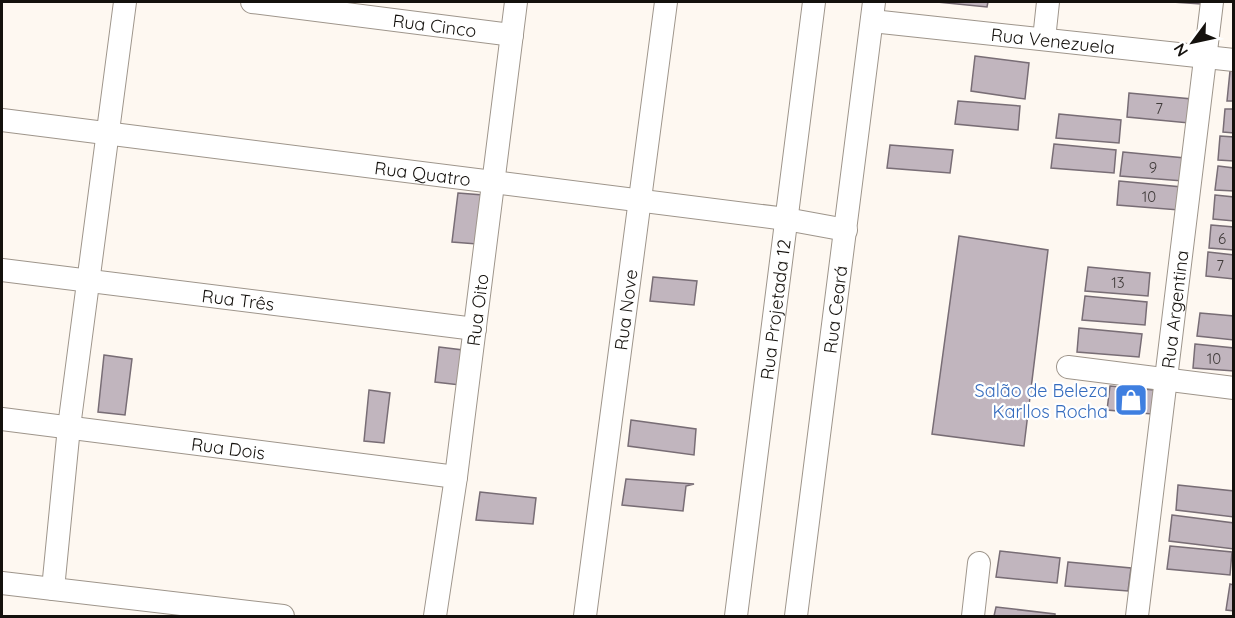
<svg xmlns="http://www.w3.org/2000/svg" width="1235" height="618" viewBox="0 0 1235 618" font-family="Quicksand,sans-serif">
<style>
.building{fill:#c1b5be;stroke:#786d75;stroke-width:1.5}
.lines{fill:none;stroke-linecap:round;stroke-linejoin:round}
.street-casing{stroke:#9e958b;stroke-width:24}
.street{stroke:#fff;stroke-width:22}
.labels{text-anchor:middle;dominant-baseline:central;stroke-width:4.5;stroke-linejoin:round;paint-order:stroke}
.number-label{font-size:15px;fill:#3f3a39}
.street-label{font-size:18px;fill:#14110d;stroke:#fff}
.shop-label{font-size:18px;fill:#366cbe;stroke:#fff;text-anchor:end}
</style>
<rect width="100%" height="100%" fill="#fef8f1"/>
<path class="building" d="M937 2H988L987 7Z
M1172 2H1201V4Z
M975 56 1029 63 1025 99 971 91Z
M1230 71H1234V101H1227Z
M1129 93 1192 99 1189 123 1127 117Z
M958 101 1020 106 1018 130 955 124Z
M1225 109H1234V133L1223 132Z
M1059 114 1121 120 1119 143 1056 138Z
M1220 136 1234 137V161L1218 160Z
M1054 144 1116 150 1114 173 1051 168Z
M890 145 953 150 950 173 887 168Z
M1123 152 1185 158 1183 181 1120 176Z
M1218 166 1234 168V191L1215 190Z
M1119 181 1182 187 1179 210 1117 205Z
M458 193 483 195 477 244 452 242Z
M1215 195 1234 197V221L1213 219Z
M1211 225 1234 227V250L1209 248Z
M959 236 1048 250 1024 446 932 434Z
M1208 252 1234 255V279L1206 276Z
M1088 267 1150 273 1148 296 1085 291Z
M653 277 697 281 694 305 650 301Z
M1085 296 1147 302 1145 325 1082 320Z
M1200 313 1234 316V340L1197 336Z
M1079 328 1142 334 1139 357 1077 352Z
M1195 344 1234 348V371L1193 368Z
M439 347 463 350 460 385 435 382Z
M104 355 132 359 125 415 98 412Z
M1110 386 1154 390 1152 414 1107 410Z
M369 390 390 393 384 443 364 441Z
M631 420 696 429 694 455 628 446Z
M626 479 694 484 686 486 683 511 622 505Z
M1178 485 1234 491V517L1176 510Z
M480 492 536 498 533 524 476 520Z
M1172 515 1234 523V549L1169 541Z
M1170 546 1232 552 1230 575 1167 569Z
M1000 551 1060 558 1057 583 996 577Z
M1068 562 1131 568 1128 591 1065 586Z
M1230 584 1234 585V611L1226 610Z
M996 607 1055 614V616H994Z"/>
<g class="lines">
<defs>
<g id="street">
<path id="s1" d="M252 2 512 35"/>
<path id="s2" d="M872 21 1234 60"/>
<path d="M1044 39 1048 2"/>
<path id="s3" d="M2 120 786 219 846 230"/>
<path id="s4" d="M2 270 475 329"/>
<path d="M1068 367 1234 388"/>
<path id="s5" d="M2 419 456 477"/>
<path d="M2 583 283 616"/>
<path d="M53 589 69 427 125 2"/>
<path id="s6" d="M435 616 456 477 516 2"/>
<path id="s7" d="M585 616 666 2"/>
<path id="s8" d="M736 616 814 2"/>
<path id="s9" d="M796 616 874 2"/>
<path d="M973 616 979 563"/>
<path id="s10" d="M1137 616 1212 2"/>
</g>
</defs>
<use href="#street" class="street-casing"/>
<use href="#street" class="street"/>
</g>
<defs>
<symbol id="shop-square" viewBox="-11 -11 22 22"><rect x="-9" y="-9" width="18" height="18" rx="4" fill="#3f7fe0" stroke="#fff"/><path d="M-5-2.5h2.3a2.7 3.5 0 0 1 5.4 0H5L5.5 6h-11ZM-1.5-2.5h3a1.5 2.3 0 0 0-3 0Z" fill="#fff"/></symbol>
</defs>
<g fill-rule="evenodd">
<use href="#shop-square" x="1112" y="381" width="38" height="38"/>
</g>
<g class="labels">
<g class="number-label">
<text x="1159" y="108">7</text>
<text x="1153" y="167">9</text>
<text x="1149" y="196">10</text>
<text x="1222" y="238">6</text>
<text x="1220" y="265">7</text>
<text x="1118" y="282">13</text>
<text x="1214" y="358">10</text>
</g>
<g class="street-label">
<text stroke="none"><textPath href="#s1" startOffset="184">Rua Cinco</textPath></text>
<text stroke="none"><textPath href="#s2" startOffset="182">Rua Venezuela</textPath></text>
<text stroke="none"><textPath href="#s3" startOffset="424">Rua Quatro</textPath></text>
<text stroke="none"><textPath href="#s4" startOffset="238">Rua Três</textPath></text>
<text stroke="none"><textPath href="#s6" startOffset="309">Rua Oito</textPath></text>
<text stroke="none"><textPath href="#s7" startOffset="309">Rua Nove</textPath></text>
<text stroke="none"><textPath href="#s8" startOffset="309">Rua Projetada 12</textPath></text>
<text stroke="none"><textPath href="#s9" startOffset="309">Rua Ceará</textPath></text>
<text stroke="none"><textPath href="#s10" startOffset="309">Rua Argentina</textPath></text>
<text stroke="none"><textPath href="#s5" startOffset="228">Rua Dois</textPath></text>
</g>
<g class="shop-label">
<text x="1108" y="390">Salão de Beleza<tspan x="1108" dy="21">Karllos Rocha</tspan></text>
</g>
</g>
<rect width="1235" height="618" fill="none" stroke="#14110d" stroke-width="6"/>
<g transform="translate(1193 42) rotate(237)" stroke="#ffffff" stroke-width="4.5" paint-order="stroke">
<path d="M0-4.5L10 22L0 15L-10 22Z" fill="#14110d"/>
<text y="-9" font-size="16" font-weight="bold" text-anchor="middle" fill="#14110d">N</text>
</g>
</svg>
